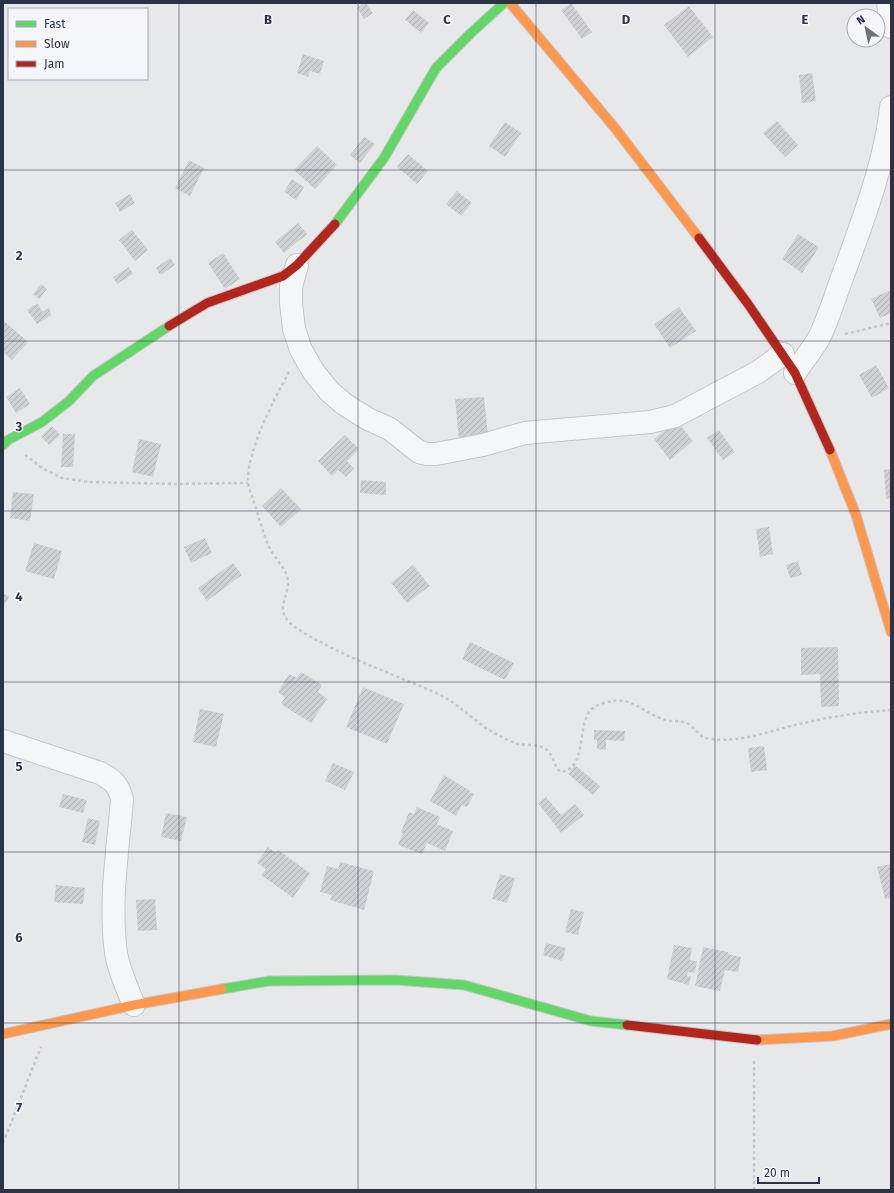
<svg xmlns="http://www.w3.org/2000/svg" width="894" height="1193" viewBox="0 0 894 1193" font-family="'Fira Sans',sans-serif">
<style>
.building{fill:url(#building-hatch)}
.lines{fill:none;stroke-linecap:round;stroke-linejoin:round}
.street-casing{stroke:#c4c6c8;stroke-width:24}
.fast-casing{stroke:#c4c6c8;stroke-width:11}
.slow-casing{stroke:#c4c6c8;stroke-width:11}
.jam-casing{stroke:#c4c6c8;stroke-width:11}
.path{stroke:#c5c6ca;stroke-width:2.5;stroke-dasharray:3 3;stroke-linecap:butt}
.street{stroke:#f5f6f7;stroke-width:22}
.fast{stroke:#63d668;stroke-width:9}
.slow{stroke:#ff974d;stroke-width:9}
.jam{stroke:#b3261e;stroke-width:9}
.grid{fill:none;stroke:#2b3445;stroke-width:1;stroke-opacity:0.55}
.grid-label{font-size:13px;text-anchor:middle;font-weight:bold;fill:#2b3445;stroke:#f4f6f9;stroke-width:3;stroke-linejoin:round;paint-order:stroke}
</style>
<defs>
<pattern id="building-hatch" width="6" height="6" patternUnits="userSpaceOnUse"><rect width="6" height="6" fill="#ced0d3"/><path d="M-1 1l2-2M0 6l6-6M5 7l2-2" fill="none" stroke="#b1b3b6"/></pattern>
</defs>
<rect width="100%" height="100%" fill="#e6e8ea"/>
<path class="building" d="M364 3H366L373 13 364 19 357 8Z
M571 3 592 32 582 39 561 10Z
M689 6 713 37 688 57 664 25Z
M413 10 429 23 421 33 405 20Z
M303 54 324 61 320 74 310 71 308 77 297 73Z
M812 73 816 101 802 103 799 75Z
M777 121 798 145 785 157 763 133Z
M505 122 521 133 505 157 489 146Z
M364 137 375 144 360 163 350 155Z
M317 146 337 165 315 189 294 170Z
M408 154 428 171 417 184 397 167Z
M189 160 204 168 190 196 175 188Z
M292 179 304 187 296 200 284 192Z
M457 191 472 203 461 216 446 204Z
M130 194 135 203 120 212 115 203Z
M298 223 307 234 284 253 275 242Z
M132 230 148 250 135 261 119 240Z
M798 234 819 247 802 273 782 259Z
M223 253 240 279 225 289 208 263Z
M170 258 175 265 161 275 156 268Z
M129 267 133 274 117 284 113 277Z
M41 284 47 289 39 299 33 294Z
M891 290V313L880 318 871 299Z
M37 303 43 312 49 307 51 315 37 324 27 310Z
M679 307 696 331 670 348 654 324Z
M4 321 28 342 12 360 3 352V322Z
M876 365 889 388 872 398 859 375Z
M20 388 30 404 16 413 6 397Z
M484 397 488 437 459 440 455 399Z
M677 421 693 441 670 460 654 439Z
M52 426 60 435 49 445 41 436Z
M719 430 735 452 723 460 707 438Z
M63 434H75L73 467H61Z
M345 435 359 449 347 461 354 468 346 477 338 470 332 476 318 461Z
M139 439 161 444 153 477 132 472Z
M891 469V498L886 499 884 470Z
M361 480 386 482V495L360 493Z
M281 488 301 509 281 527 262 506Z
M13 492 34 494 30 521 10 518Z
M769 527 773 554 760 557 756 529Z
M205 538 212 553 191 563 184 547Z
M34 543 62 551 54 579 25 571Z
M798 561 802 575 790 578 786 565Z
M233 563 242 575 207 601 198 588Z
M413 565 430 586 407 603 391 583Z
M3 593 9 597 3 607Z
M470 642 514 663 505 680 462 659Z
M838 647 839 706 821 707 820 674 801 675V648Z
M301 672 322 685 318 692 327 699 311 723 281 704 285 697 278 692 289 674 297 678Z
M363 687 404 704 387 744 346 727Z
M200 709 224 714 216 747 193 742Z
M594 730 625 731 624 741 606 740V750L597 749V740H594Z
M764 746 767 770 751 772 748 748Z
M333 763 354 772 345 790 325 781Z
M575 765 600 786 593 795 568 774Z
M444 775 470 791 469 792 474 794 467 807 462 805 456 816 430 801Z
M63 794 87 800 83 813 59 807Z
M546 797 561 815 575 804 584 815 561 833 538 803Z
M417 807 440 817 437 824 453 831 445 851 427 843 422 854 398 845 403 833 401 832 409 812 414 814Z
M166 813 187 817 181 841 161 837Z
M88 818 100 821 95 845 82 842Z
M268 847 276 853 278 850 310 873 293 898 261 875 266 869 257 863Z
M340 862 374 871 364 910 330 900 332 895 320 892 327 866 338 869Z
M891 864V898L885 899 877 867Z
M500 874 515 878 507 903 492 899Z
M56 885 85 888 83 904 54 902Z
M155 899 157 930 138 931 136 900Z
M571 909 584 912 578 935 565 932Z
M546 943 566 948 562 961 543 955Z
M674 945 692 948 690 960 697 961 695 973 688 972 687 976H691L689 985 667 979Z
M703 947 728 952V954L741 957 738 972 725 970 720 991 695 986Z"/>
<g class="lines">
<defs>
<path id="street" d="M888 3 891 27
M297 265 291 287V303L294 329 301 350 313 371 329 391 344 404 368 419 390 429 419 452 427 454H436L483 445 525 433 650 422 675 416 758 372 783 354
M795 373C803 361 812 350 819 338 830 315 837 290 846 267 864 218 886 158 891 107
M3 741 100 773C113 780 118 784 122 799 118 850 109 901 116 953 119 971 127 988 134 1005"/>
<path id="fast" d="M335 224 384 158 436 68 471 33 504 3
M3 445 8 440 42 422 69 401 93 376 169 326
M222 989 269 981 395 980 464 985 591 1021 627 1025"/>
<path id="slow" d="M510 3 615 128 699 238
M830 450 856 515 891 632
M3 1034 134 1005 222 989
M757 1040 833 1036 891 1024"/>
<path id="jam" d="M699 238 748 304 795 373 830 450
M169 326 207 303 283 276 297 265 335 224
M627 1025 757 1040"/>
</defs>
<use href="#street" class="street-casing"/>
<use href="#fast" class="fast-casing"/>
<use href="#slow" class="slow-casing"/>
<use href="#jam" class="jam-casing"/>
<path class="path" d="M845 334 891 323
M289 372C274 399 247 451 248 481 248 487 251 493 253 499 258 514 262 530 268 545 273 556 283 565 287 576 292 594 273 608 291 624 302 633 315 639 328 646 363 664 400 677 436 693 459 703 476 724 498 735 504 738 511 742 518 744 527 746 539 743 547 750 554 756 554 767 561 772 589 768 575 723 593 708 598 704 607 702 613 701 632 697 648 716 666 720 673 722 681 720 687 723 697 728 697 738 712 739 743 743 774 729 804 723 833 716 862 712 891 710
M25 455 44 469 62 478 89 482 176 484 248 483
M754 1061V1190
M3 1143 41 1047"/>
<use href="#street" class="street"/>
<use href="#fast" class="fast"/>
<use href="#slow" class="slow"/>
<use href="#jam" class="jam"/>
</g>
<path class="grid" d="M179 3V1190M358 3V1190M536 3V1190M715 3V1190M3 170H891M3 341H891M3 511H891M3 682H891M3 852H891M3 1023H891"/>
<g class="grid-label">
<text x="268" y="24">B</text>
<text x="447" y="24">C</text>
<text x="626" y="24">D</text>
<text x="805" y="24">E</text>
<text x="19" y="260">2</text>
<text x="19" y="431">3</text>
<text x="19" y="601">4</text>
<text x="19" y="771">5</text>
<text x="19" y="942">6</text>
<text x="19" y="1112">7</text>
</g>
<rect width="894" height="1193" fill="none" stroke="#2b3445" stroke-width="8"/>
<rect x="8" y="8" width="140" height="72" fill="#f4f6f9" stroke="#a4a8b1"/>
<rect x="16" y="21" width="20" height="6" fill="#63d668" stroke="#a4a8b1"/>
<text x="44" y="28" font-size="12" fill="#2b3445">Fast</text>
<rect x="16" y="41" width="20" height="6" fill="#ff974d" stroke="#a4a8b1"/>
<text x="44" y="48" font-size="12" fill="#2b3445">Slow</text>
<rect x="16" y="61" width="20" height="6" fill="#b3261e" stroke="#a4a8b1"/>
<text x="44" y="68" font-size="12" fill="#2b3445">Jam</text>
<g transform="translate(866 28) rotate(327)"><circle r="19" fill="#f4f6f9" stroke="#a4a8b1"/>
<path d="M0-3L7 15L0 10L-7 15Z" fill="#6c737f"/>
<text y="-6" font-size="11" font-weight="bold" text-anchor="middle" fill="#2b3445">N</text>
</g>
<path d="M758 1177v6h61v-6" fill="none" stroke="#2b3445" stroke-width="2"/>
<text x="764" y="1177" font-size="12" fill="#2b3445" stroke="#f4f6f9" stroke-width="3" paint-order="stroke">20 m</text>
</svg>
